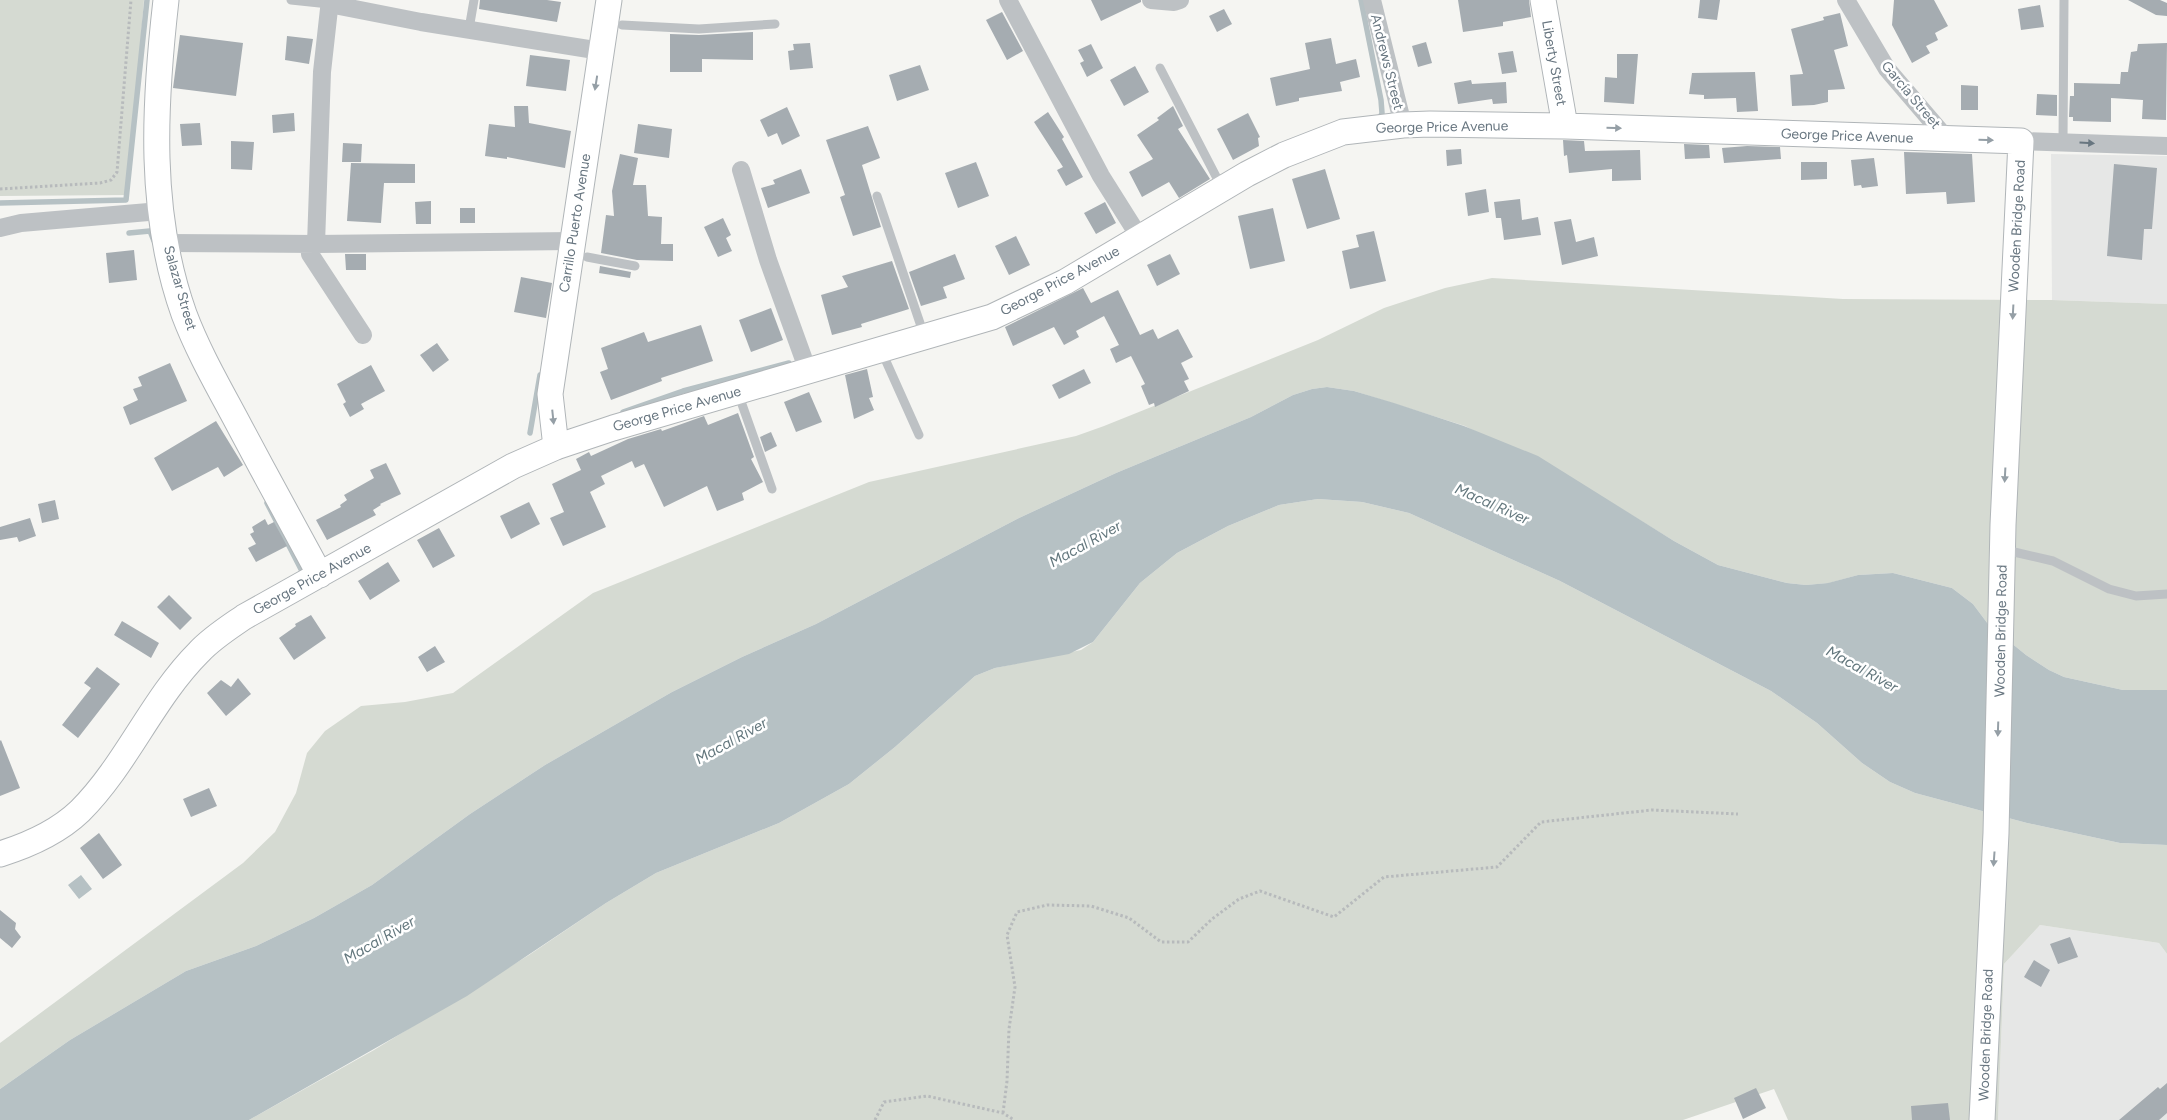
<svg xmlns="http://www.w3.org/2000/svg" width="2167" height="1120" viewBox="0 0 2167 1120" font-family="Figtree,sans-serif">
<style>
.built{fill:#e6e7e6}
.green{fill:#d5dad2}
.water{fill:#b6c1c4}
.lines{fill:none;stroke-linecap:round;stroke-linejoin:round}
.stream{stroke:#b6c1c4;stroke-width:5.5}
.building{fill:#a5acb1}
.secondary-casing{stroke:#b0b5b8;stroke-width:27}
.path{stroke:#b7babc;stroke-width:3;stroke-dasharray:2.5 2.5;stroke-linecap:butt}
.lane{stroke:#bdc1c4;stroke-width:9}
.street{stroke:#bdc1c4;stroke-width:18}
.secondary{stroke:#fff;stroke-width:25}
.oneway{fill:#959fa6}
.oneway2{fill:#687680}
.labels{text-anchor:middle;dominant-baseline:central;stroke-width:5;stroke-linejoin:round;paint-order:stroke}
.street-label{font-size:14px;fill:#687680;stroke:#fff}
.water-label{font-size:15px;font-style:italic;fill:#63777d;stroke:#fff}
</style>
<rect width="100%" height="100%" fill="#f5f5f2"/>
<path class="built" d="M2051 154 2167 156V304L2052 300Z
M2040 925 2159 943 2167 954V1120H1998L2004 964Z"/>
<path class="green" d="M0 0H144L128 195 0 196Z
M1492 278 1843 299 2052 300 2167 304V690H2123L2064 677 2049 670 2026 655 1988 624 1973 604 1952 588 1893 573 1858 575 1829 583 1806 585 1787 583 1718 565 1674 541 1607 500 1465 426 1354 391 1327 387 1312 389 1293 395 1251 417 1116 473 1019 518 816 624 742 657 672 692 545 765 470 814 372 885 314 918 256 946 186 971 70 1040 0 1089V1043L243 863 275 832 296 793 307 753 325 731 361 706 405 702 453 693 593 593 869 482 1076 436 1104 426 1318 340 1384 308 1445 288Z
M1318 499 1362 502 1409 513 1560 581 1771 691 1817 723 1862 763 1890 782 1915 793 2027 823 2120 843 2167 845V954L2159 943 2040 925 2004 964 1998 1120H1788L1774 1089 1683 1120H249L374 1050 529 955 606 903 656 873 779 823 849 784 895 747 975 676 995 668 1081 650 1093 642 1140 583 1177 553 1228 526 1279 505Z"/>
<path class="water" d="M1327 387 1354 391 1394 403 1464 426 1538 456 1674 541 1718 565 1787 583 1806 585 1828 583 1858 575 1893 573 1952 588 1973 604 1988 624 2026 655 2049 670 2064 677 2123 690H2167V845L2120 843 2027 823 1915 793 1890 782 1862 763 1817 723 1771 691 1560 581 1409 513 1362 502 1318 499 1279 505 1228 526 1177 553 1140 583 1093 642 1069 654 995 668 975 676 895 747 849 784 779 823 656 873 606 903 467 996 249 1120H0V1089L70 1040 186 971 256 946 314 918 372 885 470 814 545 765 672 692 742 657 816 624 1019 518 1116 473 1251 417 1293 395 1312 389Z
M81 875 92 889 79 899 68 885Z"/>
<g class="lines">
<path class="stream" d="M1361 0 1381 100 1382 113 1379 121
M0 203 126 200 147 0
M129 233 150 231 154 241
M623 412 683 391 789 363
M530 433 540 375
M267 503 304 575"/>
</g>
<path class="building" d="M480 0H547L561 2 557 22 479 9Z
M1091 0H1141V2L1101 21Z
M1458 0H1529L1531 17 1503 22V26L1463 32Z
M1700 0H1720L1717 20 1698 18Z
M1894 0H1934L1948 26 1935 33 1938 40 1926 46 1930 53 1912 63 1892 25Z
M2128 0H2160L2167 3V16L2156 15Z
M2040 5 2044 27 2021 30 2018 9Z
M1224 9 1232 24 1217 32 1209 16Z
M1002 12 1023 51 1007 60 986 20Z
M1840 13 1848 46 1834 50 1845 89 1828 90V102L1814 105 1792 106 1790 75 1803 74 1791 29 1824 20 1823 17Z
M753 32V60L702 59V72H670V34L699 35Z
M180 35 243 43 236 96 173 88Z
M287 36 313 39 309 64 285 60Z
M1331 38 1336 64 1356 59 1360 77 1340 82 1342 91 1299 98V101L1276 106 1270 78 1310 69 1305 43Z
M1426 42 1432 63 1418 67 1412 46Z
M810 43 813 68 790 70 788 51 794 50 793 44Z
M2167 43 2166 120 2142 119 2143 100 2111 98V122L2073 121V117H2069L2070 96H2074V83L2120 84 2121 72H2128L2131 52 2137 51 2138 44Z
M1091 44 1103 68 1087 77 1080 63 1084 61 1078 50Z
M1513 51 1517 72 1502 74 1498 53Z
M1617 54H1638L1634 104 1604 102 1605 77 1617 78Z
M530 55 570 60 566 91 526 86Z
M920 65 929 90 897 101 889 75Z
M1135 66 1149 92 1124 106 1110 80Z
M1755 72 1758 111 1737 112 1736 98 1704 99V95L1689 94 1692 73Z
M1471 80 1472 84 1506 82 1507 103 1493 104 1492 99 1458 104 1454 83Z
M1961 85 1978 86V110H1961Z
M2037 94 2057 95V116L2036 115Z
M514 106H528L529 123 571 131 565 168 507 157V159L485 156 489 124 515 127Z
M1173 106 1183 126 1178 129 1210 179 1179 198 1169 182 1142 197 1129 172 1153 159 1137 135 1159 120 1157 118Z
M787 107 800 136 782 145 777 133 768 137 760 120Z
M1048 112 1064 137 1062 139 1083 177 1066 186 1057 170 1063 167 1034 122Z
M294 113 295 131 273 133 272 115Z
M1248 113 1260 137 1258 138 1259 146 1233 160 1217 129Z
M200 123 202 145 182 146 180 124Z
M638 124 672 129 669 158 634 153Z
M868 126 880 158 862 165 881 227 853 236 840 197 845 195 826 140Z
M1563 140 1584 141 1585 151 1640 150 1641 180 1612 181V169L1569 173 1567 155 1564 156Z
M231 141 254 142 252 170 231 169Z
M343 143 362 144 361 162H342Z
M1684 144 1709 145 1710 158 1685 159Z
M1747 146 1780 147 1781 159 1724 163 1722 148Z
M1461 149 1462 164 1447 166 1446 150Z
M1904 152 1972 154 1975 202 1947 204 1946 192 1906 194Z
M620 154 638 158 633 185H646L648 216 662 217 661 244H673V261L637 260 601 253 606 215 614 216 612 191Z
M1874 158 1878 186 1862 188 1861 185 1854 186 1851 160Z
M976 162 989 196 958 208 945 173Z
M1801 162H1827V179L1801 180Z
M351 163 415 164V183H384L381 223 347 221Z
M2114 164 2157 168 2152 229H2144L2142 260 2107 256Z
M801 169 810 193 768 208 761 188 775 184 773 180Z
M1325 169 1340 219 1307 229 1292 179Z
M1486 189 1489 212 1468 216 1465 193Z
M1520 199 1522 220 1538 217 1541 235 1504 240 1501 218H1496L1494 202Z
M431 201V224H416L415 202Z
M1105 202 1116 223 1096 234 1084 213Z
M460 208H475V223H460Z
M1273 208 1285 261 1250 269 1238 216Z
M723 218 731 235 726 238 732 251 718 257 704 227Z
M1571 219 1576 242 1594 237 1598 256 1562 265 1554 222Z
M1374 231 1386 281 1350 289 1342 251 1359 247 1356 235Z
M1016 236 1030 265 1009 275 995 246Z
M134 250 137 280 109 283 106 253Z
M345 254H366V270H346Z
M955 254 965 279 943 287 947 298 921 306 909 272Z
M1170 254 1180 274 1157 286 1147 265Z
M892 261 909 309 861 324 862 327 832 335 821 295 848 287 842 276Z
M600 266 631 272 630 278 599 273Z
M521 277 552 283 546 318 514 312Z
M1083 288 1091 303 1118 290 1140 335 1153 329 1158 339 1178 329 1193 357 1181 363 1189 379 1184 381 1189 391 1155 407 1154 403 1149 405 1141 386 1145 384 1131 356 1116 363 1110 349 1119 345 1104 316 1076 331 1079 337 1064 345 1054 327 1013 346 1005 327Z
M771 308 783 340 751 352 739 320Z
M701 325 713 361 661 378 662 381 611 400 600 372 608 369 601 348 644 332 648 342Z
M437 343 449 360 433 372 420 355Z
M170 363 187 401 130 425 123 407 138 400 133 389 142 386 138 377Z
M371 365 385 391 361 404 364 409 350 417 343 404 346 402 337 384Z
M867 369 873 397 869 398 874 410 854 419 845 375Z
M1084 369 1091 383 1059 399 1052 385Z
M809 392 822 422 796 432 784 402Z
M738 413 754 457 751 459 763 482 742 493 744 500 717 511 707 486 664 507 644 464 635 468 632 461 601 476 605 484 590 492 606 527 563 546 550 518 564 512 552 484 581 470 576 459 589 452 591 456 628 439 661 429 662 431 704 416 708 425Z
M216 421 243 465 224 477 218 467 172 491 154 458Z
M771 432 777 446 765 452 760 437Z
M386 463 401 494 380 504 381 505 373 510 376 515 327 540 316 520 341 507 340 505 347 500 344 495 374 478 370 470Z
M55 500 59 519 42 523 38 504Z
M529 502 540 524 511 539 500 516Z
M30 518 36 536 19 542 17 537 0 540V527Z
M265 519 268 525 274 522 287 546 256 562 248 548 256 544 250 534 254 532 252 527Z
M439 528 455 556 433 568 417 540Z
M388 562 400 581 370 600 358 581Z
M169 595 192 618 180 630 157 607Z
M311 615 326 638 294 660 279 638 296 626 295 624Z
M122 621 159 643 151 658 114 635Z
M435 646 445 662 427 672 418 657Z
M97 667 120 684 78 738 62 725 91 688 84 683Z
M238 678 251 694 226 716 207 693 221 680 231 687Z
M1 740 20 788 0 796V741Z
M209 788 217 806 191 817 183 799Z
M99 833 122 865 103 879 80 848Z
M0 910 16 923 15 929 21 937 12 948 0 938Z
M2070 937 2078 957 2058 964 2050 944Z
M2034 960 2050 970 2041 987 2024 977Z
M2167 1083V1113L2159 1120H2119L2158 1087 2160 1089Z
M1756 1088 1766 1108 1743 1119 1734 1098Z
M1948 1103 1950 1120H1912L1911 1106Z"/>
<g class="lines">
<defs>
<path id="secondary" d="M166 0C154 105 148 213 184 314 199 354 221 391 241 429 267 478 294 527 320 575
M1543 0 1565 126
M556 447 550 394 609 0
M0 854C29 845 58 832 80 811 127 764 152 699 199 652 212 638 228 628 244 617L513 466 556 447 613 428 992 317 1065 282 1247 174 1284 155 1343 132 1403 125 1430 124 1565 126 2021 141 2003 525 1996 833 1982 1120"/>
</defs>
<use href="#secondary" class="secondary-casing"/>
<path class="path" d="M0 189 100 183 111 180 117 172 131 0
M1003 1113 1007 1081 1009 1029 1015 987 1007 935 1017 912 1047 905 1091 906 1129 918 1161 942H1188L1212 919 1239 899 1260 891 1334 917 1384 877 1497 867 1541 822 1652 810 1738 814
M875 1120 884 1102 927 1096 1003 1113 1014 1120"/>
<path class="lane" d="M291 0 329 4
M622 25 699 29 775 24
M469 29 474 0
M1160 68 1221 186
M2063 141 2064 0
M877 196 924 335
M587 257 635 266
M881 350 919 435
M738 393 772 489
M2003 552H2014L2053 561 2109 589 2136 596 2167 594"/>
<path class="street" d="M1008 0 1101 176 1140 238
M1151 0 1174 2 1180 0
M1372 0 1403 125
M1846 0 1887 69 1947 139
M329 4 421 22 601 51
M2021 141 2167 146
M741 170 768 260 808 371
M0 228 21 223 160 211
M166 243 316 244 572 241
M309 244 310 254 363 335
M316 244 322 72 330 0"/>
<use href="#secondary" class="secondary"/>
</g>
<defs><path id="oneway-solid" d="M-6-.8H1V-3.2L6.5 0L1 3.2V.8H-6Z" transform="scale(1.25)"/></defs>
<g class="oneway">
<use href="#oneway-solid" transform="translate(596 83) rotate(99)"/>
<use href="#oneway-solid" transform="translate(1614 128) rotate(2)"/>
<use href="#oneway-solid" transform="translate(1986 140) rotate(2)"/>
<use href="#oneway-solid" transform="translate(2013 312) rotate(93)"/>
<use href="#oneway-solid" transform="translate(553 417) rotate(84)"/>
<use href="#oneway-solid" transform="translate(2005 475) rotate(93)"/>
<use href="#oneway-solid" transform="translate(1998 729) rotate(92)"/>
<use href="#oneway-solid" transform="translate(1994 859) rotate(94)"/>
</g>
<use class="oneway2" href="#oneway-solid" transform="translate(2087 143) rotate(3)"/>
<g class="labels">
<g class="street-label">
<text transform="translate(1387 62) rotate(76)">Andrews Street</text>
<text transform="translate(1554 63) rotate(80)">Liberty Street</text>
<text transform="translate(1911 95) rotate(50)">García Street</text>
<text transform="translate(1442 127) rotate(-1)">George Price Avenue</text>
<text transform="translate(1847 136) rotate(2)">George Price Avenue</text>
<text transform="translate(575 223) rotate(-81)">Carrillo Puerto Avenue</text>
<text transform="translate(2017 226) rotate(-87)">Wooden Bridge Road</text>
<text transform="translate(1060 281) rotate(-28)">George Price Avenue</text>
<text transform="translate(180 288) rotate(74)">Salazar Street</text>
<text transform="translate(677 409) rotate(-16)">George Price Avenue</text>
<text transform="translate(312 579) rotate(-29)">George Price Avenue</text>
<text transform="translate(2001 631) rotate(-89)">Wooden Bridge Road</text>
<text transform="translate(1986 1035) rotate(-88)">Wooden Bridge Road</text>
</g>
<g class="water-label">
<text transform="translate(1492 504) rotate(24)">Macal River</text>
<text transform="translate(1085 544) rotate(-29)">Macal River</text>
<text transform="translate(1862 669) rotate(29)">Macal River</text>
<text transform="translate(731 741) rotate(-29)">Macal River</text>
<text transform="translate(379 940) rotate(-30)">Macal River</text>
</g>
</g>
</svg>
